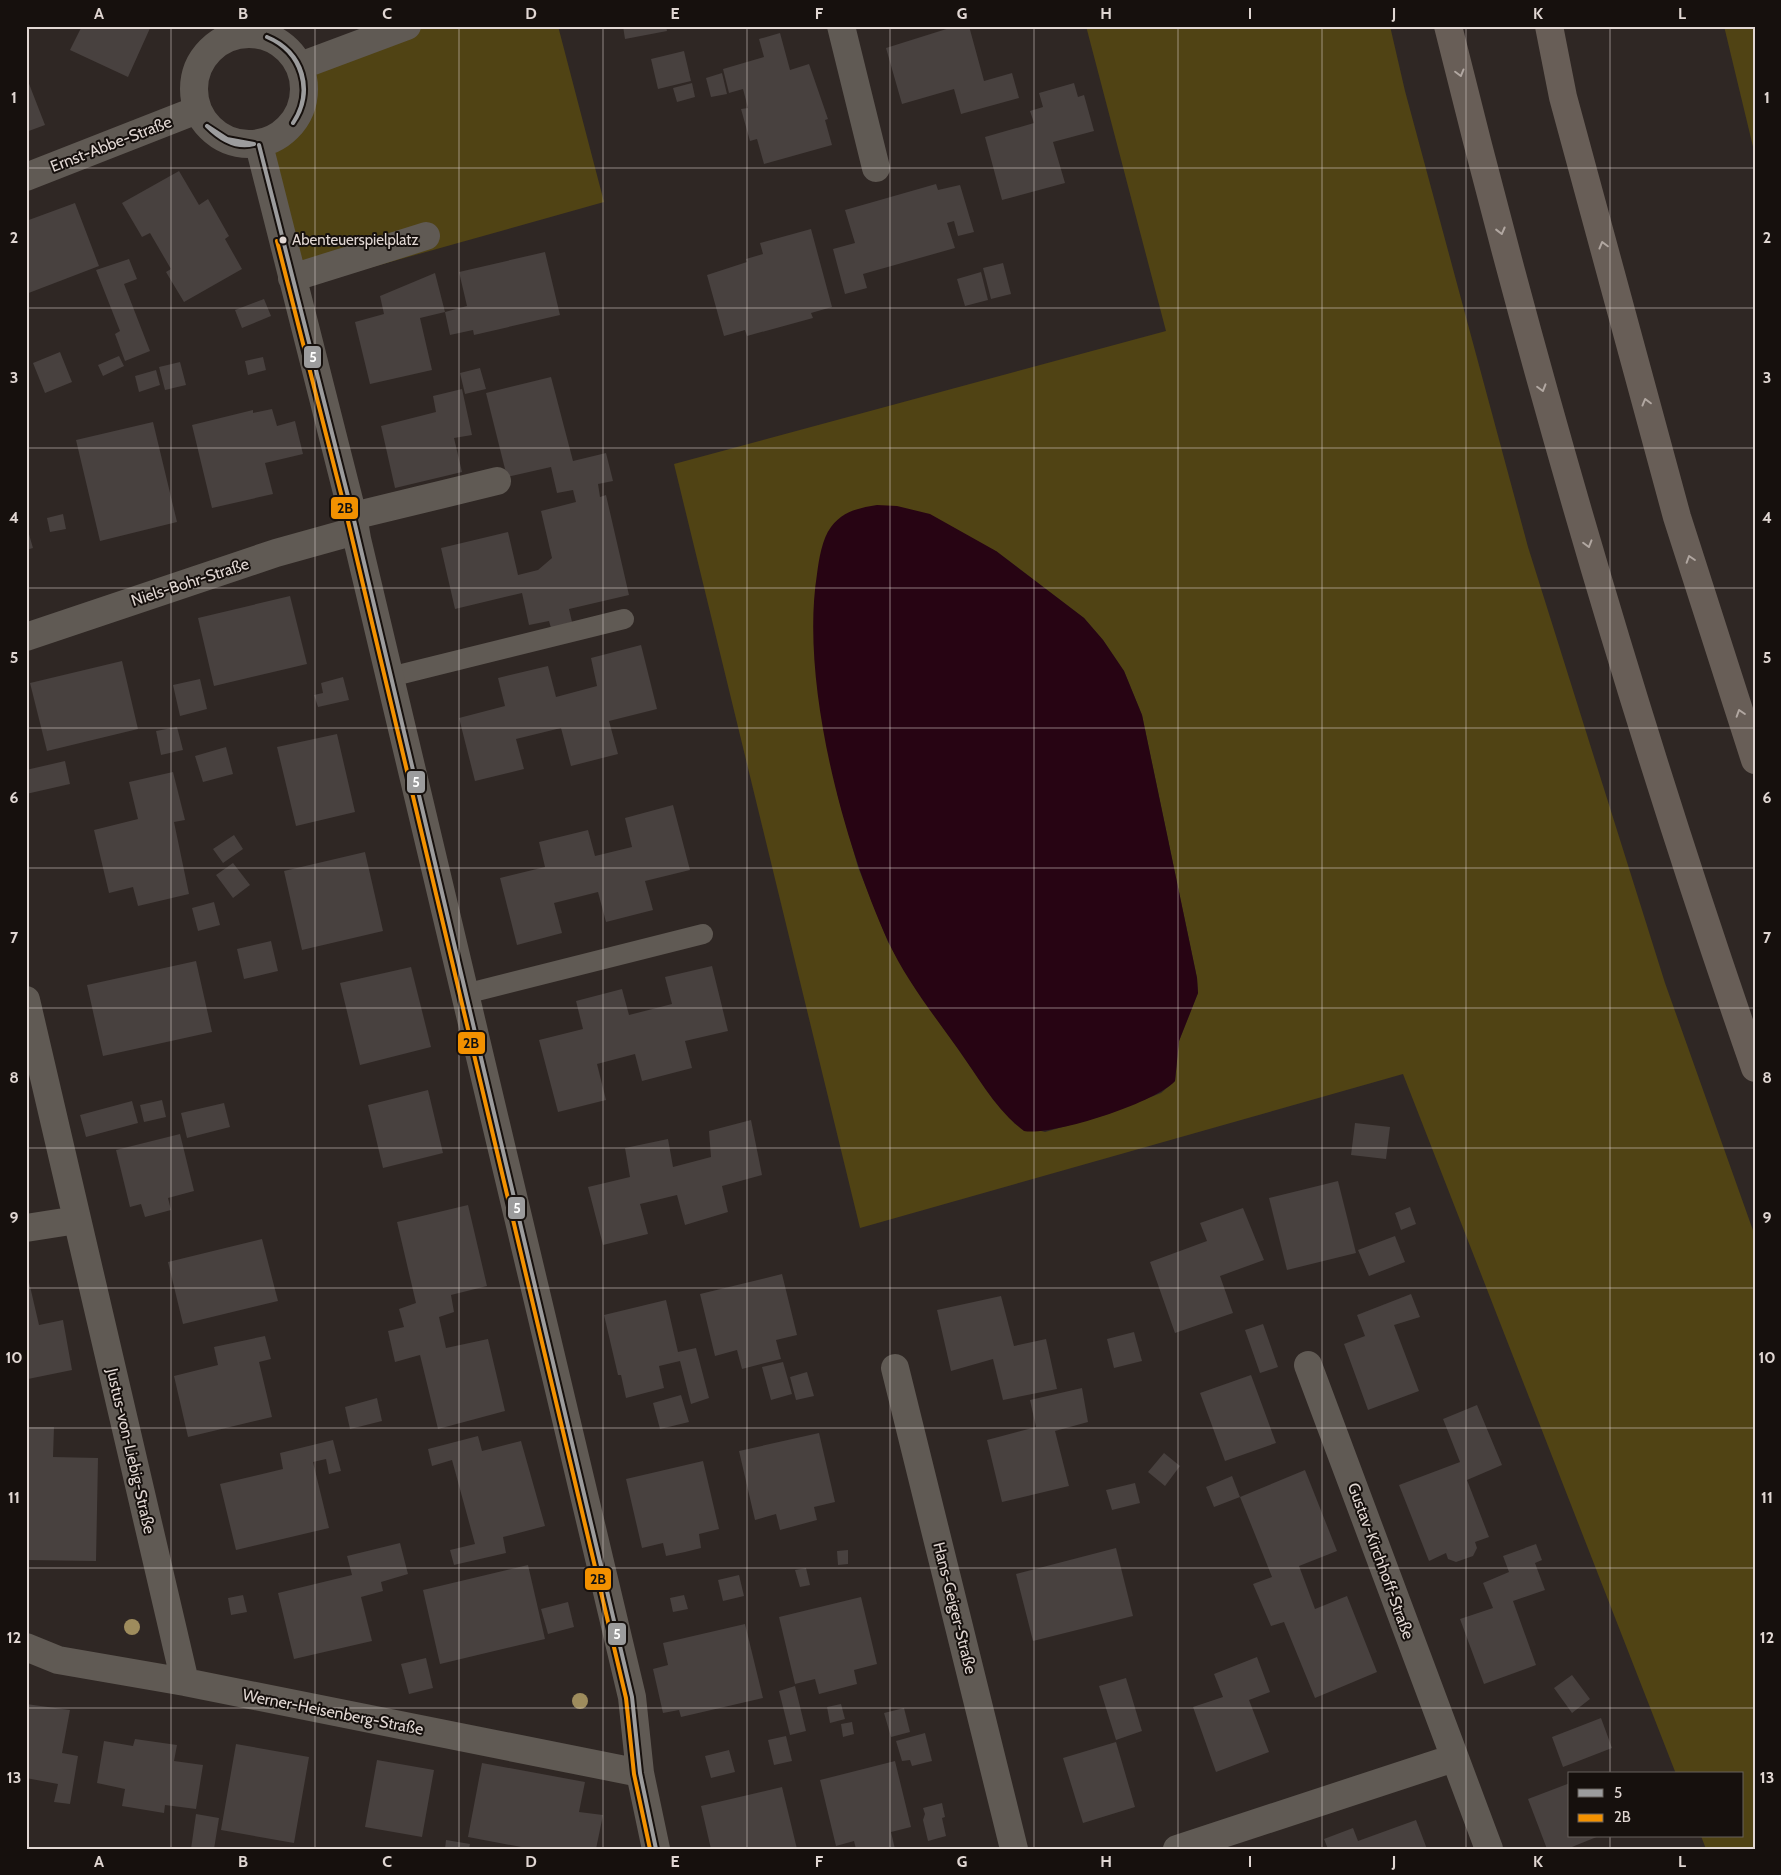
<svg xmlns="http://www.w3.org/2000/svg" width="1781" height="1875" viewBox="0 0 1781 1875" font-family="Cabin,sans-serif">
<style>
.green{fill:#504314;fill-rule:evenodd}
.water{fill:#270413}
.building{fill:#48413f}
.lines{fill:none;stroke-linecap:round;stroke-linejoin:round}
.lane{stroke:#605a54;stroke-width:20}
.street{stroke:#605a54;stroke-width:28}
.highway{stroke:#685e57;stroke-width:28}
.bus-1-casing{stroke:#16100d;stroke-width:8}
.bus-2-casing{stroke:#16100d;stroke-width:8}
.bus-1{stroke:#9c9c9d;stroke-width:4}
.bus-2{stroke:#f39100;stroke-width:4}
.tree{fill:#9e8c5d}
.oneway{stroke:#b1a7a1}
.grid{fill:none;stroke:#e1d7d3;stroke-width:1;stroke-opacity:0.55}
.bus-dot{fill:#e1d7d3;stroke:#16100d;stroke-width:2}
.labels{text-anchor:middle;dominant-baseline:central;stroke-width:4;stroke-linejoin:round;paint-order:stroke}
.bus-label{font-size:15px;fill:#e1d7d3;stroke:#16100d;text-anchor:start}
.street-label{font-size:16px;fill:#e1d7d3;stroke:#16100d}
.line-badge{stroke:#16100d;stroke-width:2}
.badge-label{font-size:14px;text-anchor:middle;font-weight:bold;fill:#fff}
.pale-badge-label{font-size:14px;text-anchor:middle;font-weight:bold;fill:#111}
.neatline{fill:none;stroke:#e1d7d3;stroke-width:2}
.grid-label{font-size:16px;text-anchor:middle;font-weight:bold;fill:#e1d7d3}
</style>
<rect width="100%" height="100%" fill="#2f2724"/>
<path class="green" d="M407 26H558L604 202 294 289 259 145 283 135 300 113 305 89 300 66Z
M1086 26H1390L1405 91 1528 547 1665 983 1755 1236V1849H1706L1701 1836H1742V1774H1676L1403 1074 860 1228 674 464 1166 331ZM996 551 1084 618 1103 640 1124 671 1142 715 1197 978 1198 993 1179 1041 1175 1081 1161 1093 1105 1115 1045 1132 1015 1124 994 1100 914 986 888 942 858 867 837 793Z
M1724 26H1755V155Z"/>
<path class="water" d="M877 505 897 506 930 514 996 551 1084 618 1103 640 1124 671 1142 715 1197 978 1198 993 1179 1041 1175 1081C1155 1103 1053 1136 1024 1131 996 1110 978 1077 958 1049 933 1014 906 980 888 941 843 842 800 682 817 574 819 559 822 539 831 527 843 511 859 508 877 505Z"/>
<path class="building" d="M82 26H151L128 77 70 50Z
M623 26H666L667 31 625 39Z
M956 26H969L984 81 1012 73 1019 98 961 114 954 89 902 104 886 48Z
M780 33 790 70 809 64 828 119 825 120 832 145 764 164 757 139 750 141 741 109 748 108 743 89 729 93 723 69 764 57 759 39Z
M684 51 691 81 658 89 651 59Z
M722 73 727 94 711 97 706 78Z
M26 76 45 125 26 132Z
M692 83 695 97 677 102 673 88Z
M1074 83 1078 97 1084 95 1094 131 1053 142 1065 183 1002 200 985 137 1034 123 1030 111 1043 107 1039 93Z
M179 171 199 205 208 199 229 236 225 239 242 269 184 302 166 272 171 269 150 233 142 237 122 203Z
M936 184 938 190 960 185 974 232 958 236 954 221 947 223 955 248 863 274 867 288 845 294 833 249 855 243 845 210Z
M75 203 99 266 26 294V221Z
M811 229 832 307 811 313 813 318 747 336 745 330 724 336 707 275 747 262 746 259 763 254 760 243Z
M545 252 560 315 474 335 473 330 450 335 445 312 467 306 459 272Z
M129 259 137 279 124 284 150 351 125 361 115 334 120 331 96 270Z
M1003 263 1011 294 991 299 983 268Z
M981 272 988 300 965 306 957 279Z
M435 273 445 312 420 318 432 370 370 384 355 322 384 314 380 296Z
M264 299 271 316 242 328 235 310Z
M60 352 72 382 45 393 33 363Z
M119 356 124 366 103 376 98 365Z
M263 357 266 370 248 375 245 361Z
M180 362 186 385 165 390 159 367Z
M480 368 486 389 465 394 460 373Z
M156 370 160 385 139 392 135 376Z
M551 377 573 461 606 453 613 481 598 484 600 497 606 495 629 595 569 609 572 622 551 628 549 621 529 625 522 593 455 609 441 548 508 532 518 575 538 570 552 558 541 511 576 502 573 490 557 493 551 467 507 477 486 393Z
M462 389 472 435 454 438 462 472 395 488 381 426 436 412 433 396Z
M272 409 277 426 295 421 303 454 265 463 273 494 212 508 192 425 253 410V413Z
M153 422 177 522 100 541 76 440Z
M63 514 66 529 50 532 47 518Z
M26 524 33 548 26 550Z
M290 596 307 664 214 686 198 618Z
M641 645 657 709 609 721 618 754 571 766 561 728 516 739 524 769 475 781 459 718 505 706 498 678 548 666 556 697 597 686 591 658Z
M122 661 138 729 47 751 30 683Z
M343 677 349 700 318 707 314 695 323 693 321 683Z
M200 679 207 709 180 716 173 685Z
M177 727 183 750 161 755 156 731Z
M337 734 355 812 296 826 277 747Z
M226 747 233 774 203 782 195 756Z
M65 761 70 784 26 794V770Z
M173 772 185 820 174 822 189 894 138 906 133 887 109 893 94 830 138 819 129 782Z
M673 805 690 870 645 881 653 910 606 922 598 892 554 903 562 933 517 945 500 878 545 867 539 842 588 830 595 856 632 847 625 818Z
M234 835 243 849 223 863 213 849Z
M365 852 383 931 302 950 284 871Z
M233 863 250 885 233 898 216 875Z
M214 902 220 925 198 931 192 908Z
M271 941 278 971 244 979 237 949Z
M196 961 212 1032 103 1056 87 985Z
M712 966 728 1031 685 1041 692 1068 642 1081 635 1054 597 1064 606 1100 558 1112 539 1040 583 1029 576 1001 622 989 629 1015 672 1004 665 977Z
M411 967 431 1047 360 1065 340 983Z
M428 1090 443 1153 383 1168 368 1105Z
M162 1100 166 1117 144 1122 140 1105Z
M132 1101 138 1123 86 1137 80 1115Z
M224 1103 230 1127 187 1138 181 1113Z
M751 1120 762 1175 722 1186 728 1212 685 1225 677 1195 640 1204 648 1234 603 1245 588 1187 630 1177 625 1148 668 1139 673 1167 711 1157 709 1131Z
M1355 1123 1390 1127 1386 1159 1351 1155Z
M180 1134 194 1191 168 1198 171 1210 145 1217 141 1204 130 1207 116 1150Z
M1338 1181 1356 1253 1287 1270 1269 1198Z
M468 1205 487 1286 451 1295 454 1312 439 1317 446 1348 488 1339 505 1411 438 1429 420 1355 395 1362 388 1331 404 1327 399 1309 416 1303 397 1222Z
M1410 1207 1416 1224 1401 1230 1395 1213Z
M1243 1208 1264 1260 1220 1276 1233 1313 1175 1333 1150 1262 1207 1241 1200 1223Z
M1395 1236 1405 1262 1369 1276 1358 1250Z
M262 1239 278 1301 183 1324 168 1262Z
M26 1269 39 1325 63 1320 72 1370 28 1379Z
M782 1274 797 1335 776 1340 781 1359 742 1369 737 1350 715 1356 700 1294Z
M1411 1294 1420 1317 1394 1325 1419 1391 1368 1410 1344 1344 1365 1336 1357 1315Z
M1001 1296 1014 1346 1046 1339 1057 1389 1003 1400 993 1359 951 1371 937 1310Z
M666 1300 678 1352 696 1348 709 1398 691 1404 680 1361 659 1366 664 1388 626 1398 621 1375H618L604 1315Z
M1263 1324 1278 1367 1260 1373 1245 1330Z
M1134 1332 1142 1361 1114 1368 1107 1339Z
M265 1336 271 1359 259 1362 272 1417 188 1437 174 1376 218 1365 214 1347Z
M783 1362 792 1394 771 1400 762 1367Z
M807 1372 814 1396 796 1400 790 1377Z
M1251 1375 1276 1443 1225 1461 1200 1393Z
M1082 1388 1088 1422 1055 1431 1069 1486 1002 1502 987 1440 1036 1427 1030 1400Z
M681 1395 689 1422 660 1429 653 1403Z
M377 1398 382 1421 350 1429 345 1407Z
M1477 1405 1502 1465 1467 1480 1489 1537 1475 1542 1477 1548 1473 1556 1456 1562 1448 1559 1446 1553 1429 1561 1399 1485 1460 1462 1443 1419Z
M26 1427H54L53 1457 98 1458 96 1561 26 1560Z
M819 1433 835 1502 814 1507 817 1520 780 1530 776 1514 755 1520 739 1451Z
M478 1436 482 1451 521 1441 545 1526 503 1537 506 1553 454 1565 450 1550 475 1544 452 1460 432 1466 428 1449Z
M333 1440 341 1471 329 1474 326 1459 313 1462 329 1528 236 1550 220 1484 283 1469 280 1453Z
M1164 1453 1180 1466 1165 1486 1148 1472Z
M703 1461 719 1529 699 1534 701 1548 685 1552 666 1556 663 1543 642 1548 626 1479Z
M1305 1470 1337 1551 1299 1566 1308 1590 1315 1609 1347 1596 1377 1672 1315 1698 1284 1622 1271 1626 1253 1584 1272 1577 1240 1497Z
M1232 1476 1240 1497 1214 1507 1206 1487Z
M1135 1483 1140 1503 1112 1510 1106 1490Z
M400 1543 408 1574 381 1582 383 1591 361 1597 372 1641 294 1659 278 1593 352 1575 347 1556Z
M1536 1544 1542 1560 1535 1563 1545 1590 1513 1601 1536 1665 1484 1684 1460 1619 1493 1608 1483 1583 1509 1572 1503 1556Z
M1116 1548 1133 1616 1033 1641 1016 1574Z
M848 1550V1564L838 1565 837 1551Z
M528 1565 545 1639 440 1664 423 1590Z
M806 1568 810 1585 800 1587 795 1570Z
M739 1575 744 1596 723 1601 718 1580Z
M243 1595 247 1612 231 1615 228 1598Z
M684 1595 688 1609 673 1612 670 1598Z
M861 1597 877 1664 854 1670 857 1684 819 1694 815 1679 795 1684 779 1617Z
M568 1602 574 1627 548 1634 541 1609Z
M745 1624 763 1698 681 1717 679 1710 663 1713 653 1669 668 1665 663 1643Z
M1257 1657 1270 1692 1249 1700 1269 1752 1216 1772 1193 1707 1223 1697 1214 1674Z
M426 1658 433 1688 409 1694 401 1664Z
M1572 1675 1590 1699 1572 1713 1554 1688Z
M1126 1678 1142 1731 1116 1740 1099 1686Z
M795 1686 806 1731 790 1735 779 1691Z
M26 1704 70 1710 62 1753 78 1756 70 1804 54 1802 58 1784 26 1778Z
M841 1704 845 1719 830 1723 827 1707Z
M904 1708 910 1732 891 1737 884 1713Z
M1601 1718 1612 1748 1563 1767 1552 1737Z
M852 1722 854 1734 843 1737 841 1724Z
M925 1733 932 1761 912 1766 910 1760 902 1761 896 1741Z
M786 1736 792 1761 774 1765 768 1740Z
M135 1739 177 1745 174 1761 203 1765 196 1809 165 1805 164 1813 122 1806 125 1789 97 1783 104 1741 133 1746Z
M1116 1742 1135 1807 1083 1823 1063 1758Z
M236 1744 309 1757 294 1843 221 1830Z
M729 1750 735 1772 711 1778 705 1756Z
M377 1760 434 1770 422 1837 365 1827Z
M895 1761 911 1827 891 1832 895 1849H856L854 1841 836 1846 820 1780Z
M482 1763 585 1782 579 1812 603 1815 596 1849H532L468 1837Z
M1570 1783V1836H1599L1567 1849H1547L1528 1799Z
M782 1787 797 1849H711L701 1806Z
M942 1803 945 1817 942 1818 946 1836 928 1841 923 1820 925 1814 923 1808Z
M196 1814 219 1818 214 1849H191Z
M1416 1820 1427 1849H1328L1324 1839 1353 1828 1358 1841Z
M446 1840 470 1844 469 1849H445Z"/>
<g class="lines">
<path class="lane" d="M390 677 624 619
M465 994 703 934"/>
<path class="street" d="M841 26 876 168
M194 89a55 55 0 1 1 110 0a55 55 0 1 1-110 0Z
M300 66 407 26
M259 145 353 516 357 539 632 1697 640 1773 656 1849
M26 177 197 110
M292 278 426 236
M353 516 497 481
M26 637 276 553 355 531
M26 1000 185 1682
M26 1228 77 1220
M1308 1365 1489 1849
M895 1368 1014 1849
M26 1647 58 1660 185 1682 640 1773
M1177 1849 1454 1758"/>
<path class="highway" d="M1448 26C1535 378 1636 726 1755 1068
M1549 26 1563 97 1677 517 1755 760"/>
<defs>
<path id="bus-1" d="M267 37C303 51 315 92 293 123
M267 37C302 52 314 91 293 123
M207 126 227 139 254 144
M207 126C219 138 236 149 254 144
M259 145 353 516 632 1697 640 1773 656 1849"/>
<path id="bus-2" d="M277 241 347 517 626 1698 634 1774 650 1849"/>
</defs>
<use href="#bus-1" class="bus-1-casing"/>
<use href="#bus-2" class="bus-2-casing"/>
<use href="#bus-1" class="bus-1"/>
<use href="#bus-2" class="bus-2"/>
</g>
<g class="tree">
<circle cx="132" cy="1627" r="8"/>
<circle cx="580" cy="1701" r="8"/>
</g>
<defs><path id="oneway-chevron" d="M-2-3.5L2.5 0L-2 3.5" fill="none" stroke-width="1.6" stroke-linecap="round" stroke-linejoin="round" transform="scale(1.25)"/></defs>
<g class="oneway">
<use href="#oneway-chevron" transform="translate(1460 73) rotate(75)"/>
<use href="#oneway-chevron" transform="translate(1501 231) rotate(76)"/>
<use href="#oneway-chevron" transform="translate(1603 245) rotate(-105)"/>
<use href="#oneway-chevron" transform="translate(1542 388) rotate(74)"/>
<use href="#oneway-chevron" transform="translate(1646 402) rotate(-105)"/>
<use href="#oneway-chevron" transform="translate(1588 544) rotate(74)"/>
<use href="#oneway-chevron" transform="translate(1690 559) rotate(-108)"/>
<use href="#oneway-chevron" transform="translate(1740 713) rotate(-108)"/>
</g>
<path class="grid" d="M171 26V1849M315 26V1849M459 26V1849M603 26V1849M747 26V1849M890 26V1849M1034 26V1849M1178 26V1849M1322 26V1849M1466 26V1849M1610 26V1774M26 168H1755M26 308H1755M26 448H1755M26 588H1755M26 728H1755M26 868H1755M26 1008H1755M26 1148H1755M26 1288H1755M26 1428H1755M26 1568H1755M26 1708H1755M1610 1836V1849"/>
<circle class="bus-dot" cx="283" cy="240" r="4.5"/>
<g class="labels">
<g class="bus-label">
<text x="292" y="240">Abenteuerspielplatz</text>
</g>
<g class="street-label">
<text transform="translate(111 144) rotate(-21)">Ernst-Abbe-Straße</text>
<text transform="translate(190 582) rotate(-18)">Niels-Bohr-Straße</text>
<text transform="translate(131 1451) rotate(77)">Justus-von-Liebig-Straße</text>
<text transform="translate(1381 1561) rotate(70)">Gustav-Kirchhoff-Straße</text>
<text transform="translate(955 1608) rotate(76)">Hans-Geiger-Straße</text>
<text transform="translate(333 1712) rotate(11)">Werner-Heisenberg-Straße</text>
</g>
</g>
<g class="line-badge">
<rect x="303" y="345" width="19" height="24" rx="5" fill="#9c9c9d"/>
<rect x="330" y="496" width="29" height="24" rx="5" fill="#f39100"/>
<rect x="406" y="770" width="20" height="24" rx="5" fill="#9c9c9d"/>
<rect x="457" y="1031" width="29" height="24" rx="5" fill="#f39100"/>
<rect x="507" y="1196" width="19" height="24" rx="5" fill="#9c9c9d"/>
<rect x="584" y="1567" width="28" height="24" rx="5" fill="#f39100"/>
<rect x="607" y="1622" width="20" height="24" rx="5" fill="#9c9c9d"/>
</g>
<g class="badge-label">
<text x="313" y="362">5</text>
<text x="416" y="787">5</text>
<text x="517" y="1213">5</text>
<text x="617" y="1639">5</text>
</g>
<g class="pale-badge-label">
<text x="345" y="513">2B</text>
<text x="471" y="1048">2B</text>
<text x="598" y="1584">2B</text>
</g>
<rect width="1781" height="1875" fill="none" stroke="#16100d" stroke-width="55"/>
<rect x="1568" y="1772" width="175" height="65" fill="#16100d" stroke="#67605c"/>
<rect x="1578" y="1789" width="25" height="8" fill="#9c9c9d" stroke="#67605c"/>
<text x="1614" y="1798" font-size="15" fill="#e1d7d3">5</text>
<rect x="1578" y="1814" width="25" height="8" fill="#f39100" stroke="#67605c"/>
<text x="1614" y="1822" font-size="15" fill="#e1d7d3">2B</text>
<rect x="28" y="28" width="1726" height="1820" class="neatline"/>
<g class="grid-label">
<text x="99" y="19">A</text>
<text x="243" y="19">B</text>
<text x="387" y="19">C</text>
<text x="531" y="19">D</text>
<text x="675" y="19">E</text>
<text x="819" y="19">F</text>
<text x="962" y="19">G</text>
<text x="1106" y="19">H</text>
<text x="1250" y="19">I</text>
<text x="1394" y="19">J</text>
<text x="1538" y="19">K</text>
<text x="1682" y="19">L</text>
<text x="14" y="103">1</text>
<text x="1767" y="103">1</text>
<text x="14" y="243">2</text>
<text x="1767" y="243">2</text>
<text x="14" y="383">3</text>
<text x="1767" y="383">3</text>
<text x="14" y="523">4</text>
<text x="1767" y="523">4</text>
<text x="14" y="663">5</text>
<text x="1767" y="663">5</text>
<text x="14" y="803">6</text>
<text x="1767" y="803">6</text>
<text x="14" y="943">7</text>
<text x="1767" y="943">7</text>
<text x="14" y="1083">8</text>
<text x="1767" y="1083">8</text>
<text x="14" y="1223">9</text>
<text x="1767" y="1223">9</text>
<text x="14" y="1363">10</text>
<text x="1767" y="1363">10</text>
<text x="14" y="1503">11</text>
<text x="1767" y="1503">11</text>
<text x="14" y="1643">12</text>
<text x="1767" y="1643">12</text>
<text x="14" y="1783">13</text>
<text x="1767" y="1783">13</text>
<text x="99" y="1867">A</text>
<text x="243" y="1867">B</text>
<text x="387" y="1867">C</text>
<text x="531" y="1867">D</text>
<text x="675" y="1867">E</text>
<text x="819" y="1867">F</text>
<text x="962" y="1867">G</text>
<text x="1106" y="1867">H</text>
<text x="1250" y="1867">I</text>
<text x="1394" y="1867">J</text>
<text x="1538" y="1867">K</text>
<text x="1682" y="1867">L</text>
</g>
</svg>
